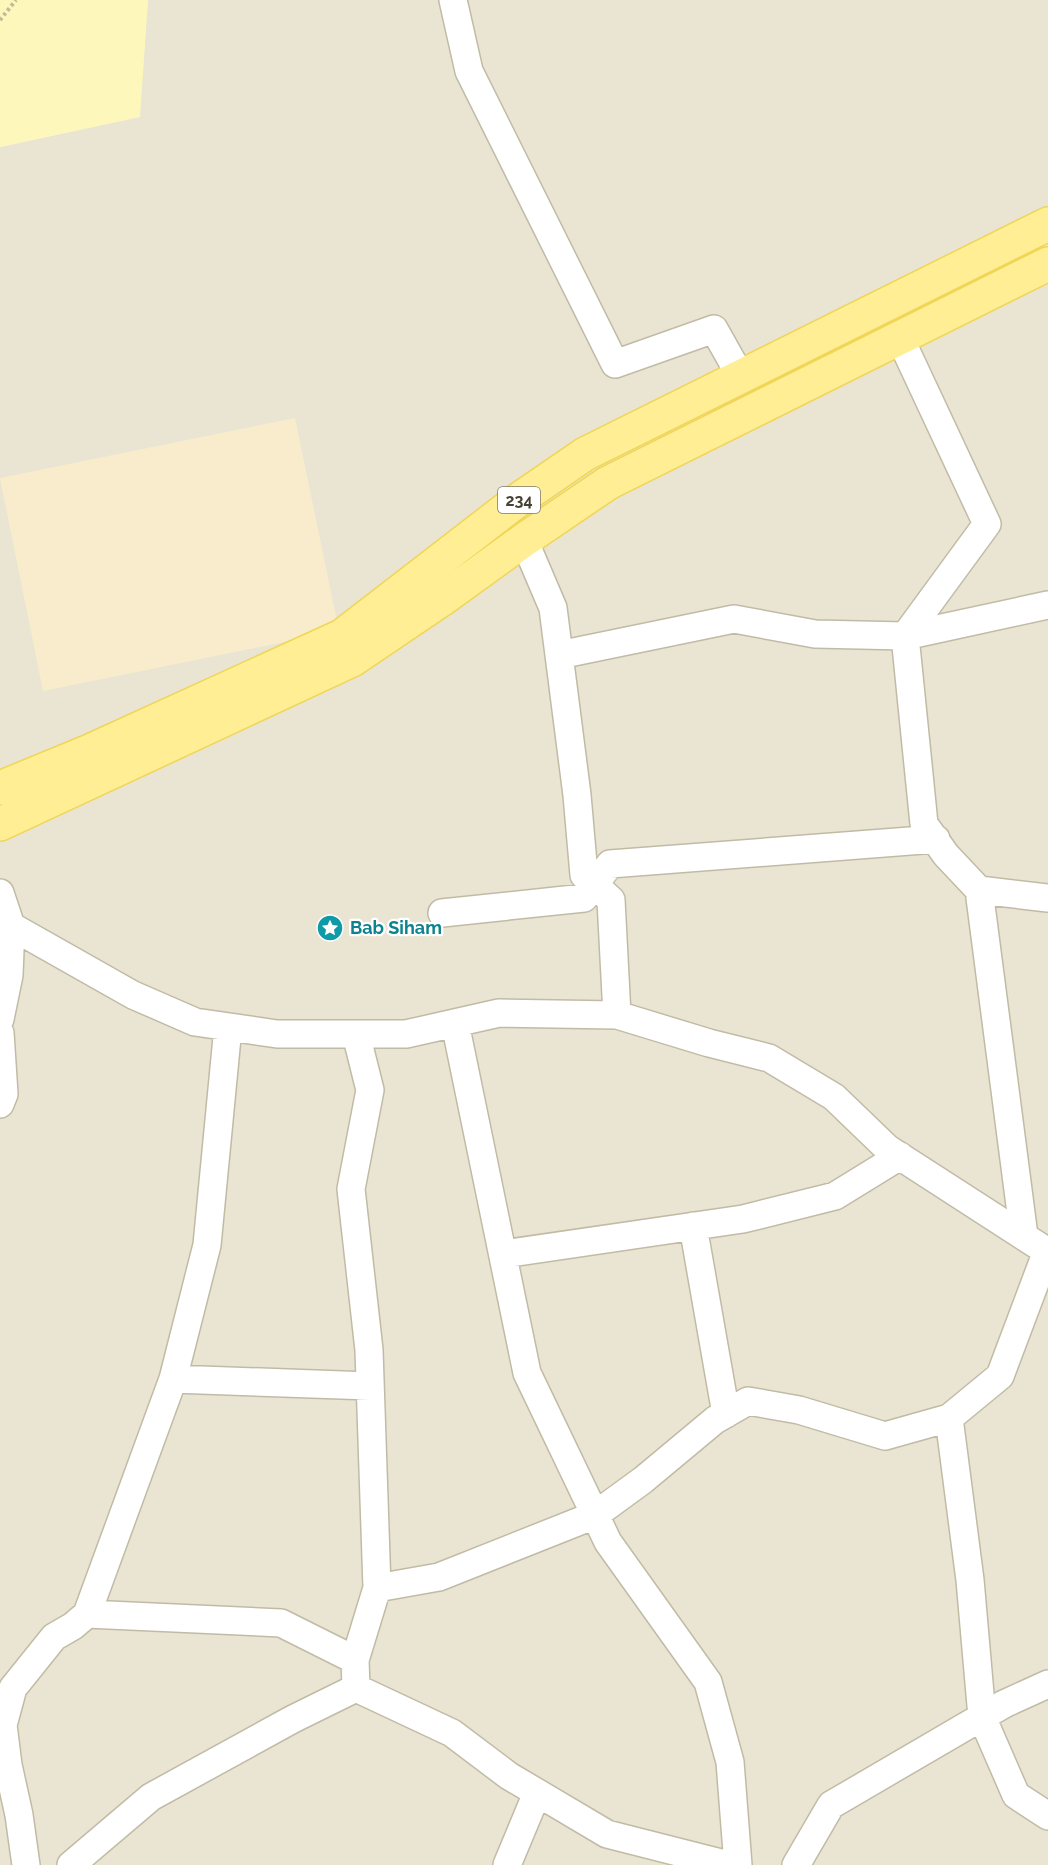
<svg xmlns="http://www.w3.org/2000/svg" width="1048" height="1865" font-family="Raleway,sans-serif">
  <rect width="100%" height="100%" fill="#f4f2e5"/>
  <!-- residential -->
  <path fill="#e9e5d2" d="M148,0H1048V1865H0V147L139,117Z"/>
  <!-- commercial -->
  <path fill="#f9eccd" d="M295,418L339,631L43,691L0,478Z"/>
  <!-- sand -->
  <path fill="#fdf7bc" d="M0,0H148L140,117L0,147Z"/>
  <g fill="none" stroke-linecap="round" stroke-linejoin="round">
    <defs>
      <path id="minor" d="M453,0L469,71L615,364L714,329L741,377
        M900,338L987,524L905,636L924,824L946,855L979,890L1048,898
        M524,540L553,608L577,795L584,875L611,900L617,1015
        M559,655L734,619L815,634L905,636L1048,605
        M979,890L1024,1236
        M0,893L11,926L9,975L0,1019
        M442,913L584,898L610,864L936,839
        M11,926L133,995L195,1022L277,1034H406L499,1013L617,1015L709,1043L769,1058L834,1097L887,1148L1048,1252
        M455,1023L527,1373L608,1542L708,1682L730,1762L738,1865
        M0,1033L4,1094L0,1104
        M356,1034L370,1090L351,1189L369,1350L377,1588L355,1660L356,1688L452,1733L509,1776L607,1834L729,1865
        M693,1226L726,1414
        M503,1254L743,1219L835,1196L900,1156
        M173,1379L370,1386
        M949,1418L970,1580L982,1717L1016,1795L1048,1816
        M377,1588L439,1577L595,1515L643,1480L715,1420L748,1401L799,1410L885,1436L949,1418L1000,1376L1047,1251
        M87,1614L281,1623L355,1660
        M26,1865L19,1815L8,1765L3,1725L13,1688L54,1637L73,1626L87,1614L173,1379L207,1245L228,1027
        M71,1865L151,1797L293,1719L356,1688
        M507,1865L537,1793
        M796,1865L831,1805L1004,1704L1048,1684"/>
      <path id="primary" d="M0,788L90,751L342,636L518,500L585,454L1048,224
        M0,824L352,660L448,595L524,540L608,483L1048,264"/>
    </defs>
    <!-- minor casing -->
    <use href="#minor" stroke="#c1bba6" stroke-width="30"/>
    <!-- primary casing -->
    <use href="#primary" stroke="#f0d557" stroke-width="36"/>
    <!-- path -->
    <path stroke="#c4ba96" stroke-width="4" stroke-dasharray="3 3" stroke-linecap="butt" d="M0,20L16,0"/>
    <!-- minor -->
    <use href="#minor" stroke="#fff" stroke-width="27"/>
    <!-- primary -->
    <use href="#primary" stroke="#ffee93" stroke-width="33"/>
  </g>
  <!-- icons -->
  <defs>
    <symbol id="sight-disc" viewBox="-11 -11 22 22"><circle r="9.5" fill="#0f9aa8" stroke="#fff"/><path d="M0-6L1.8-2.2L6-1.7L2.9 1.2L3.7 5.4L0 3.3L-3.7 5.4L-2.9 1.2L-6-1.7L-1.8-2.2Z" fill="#fff"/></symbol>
  </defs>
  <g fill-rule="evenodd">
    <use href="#sight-disc" x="315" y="913" width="30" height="30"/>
  </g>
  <g text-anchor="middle" stroke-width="4.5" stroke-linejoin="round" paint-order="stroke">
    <!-- shield labels -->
    <rect fill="#fff" stroke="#7e7b71" stroke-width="1.5" x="498" y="487" width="42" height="26" rx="4.5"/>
    <g font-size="16" font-weight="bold" fill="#474234">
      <text x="519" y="506">234</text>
    </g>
    <!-- culture labels -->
    <g font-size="18" font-weight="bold" fill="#0d838f" stroke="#fff" text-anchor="start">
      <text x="350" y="934">Bab Siham</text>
    </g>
  </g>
</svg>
